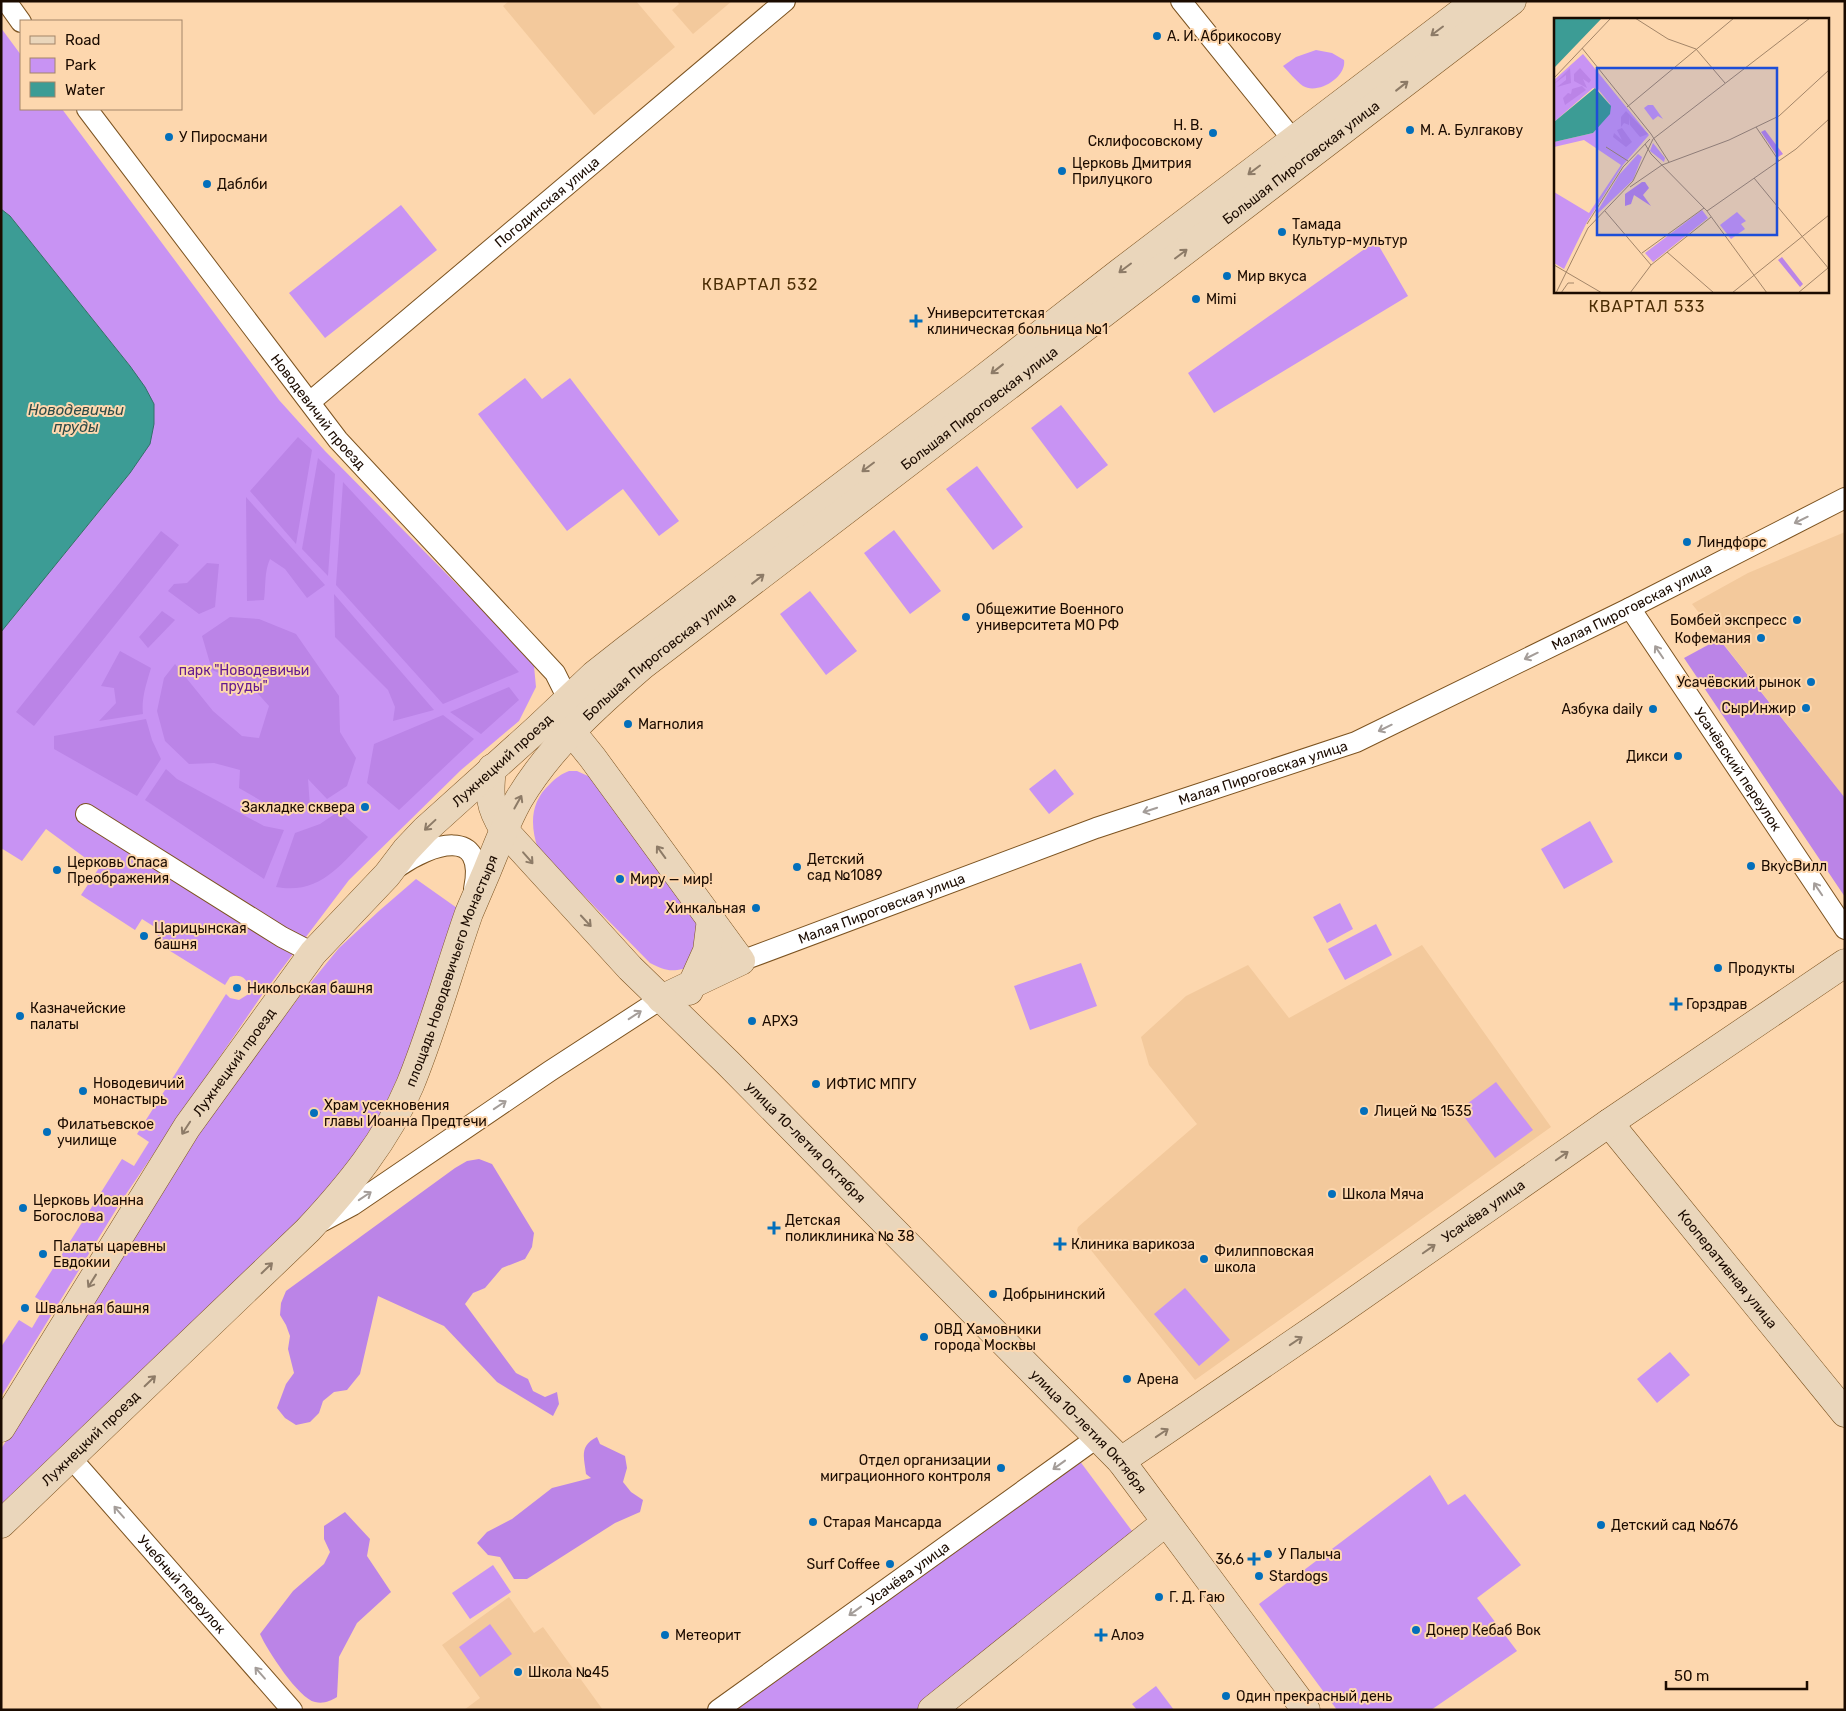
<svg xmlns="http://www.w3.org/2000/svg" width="1846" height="1711" font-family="Rubik,sans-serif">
  <rect width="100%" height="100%" fill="#fdd7ae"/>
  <!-- built -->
  <path fill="#f3c99c" d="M509,1H636L675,47L594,115L503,6Z
    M677,1H732L693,34L672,10L679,4Z
    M1845,532V798L1692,604L1748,573Z
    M1422,945L1551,1127L1195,1380L1078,1234L1077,1230L1078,1227L1197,1124L1149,1065L1141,1037L1186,996L1248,965L1289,1018Z
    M509,1597L534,1633L543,1627L603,1710H464L480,1698L442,1645Z"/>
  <!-- green -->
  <path fill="#c893f3" d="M1,28L21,55V109H62L279,400L325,451L520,648L534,666L536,687L519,721L461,770L349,880L262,995L122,1200L1,1397V1347L19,1320L32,1328L46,1304L35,1297L122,1159L134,1166L149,1142L137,1134L226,994L230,998L239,1000L247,995L249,985C245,977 239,974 230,977L225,985L154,941L161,931L142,919L135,930L81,895L99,868L46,829L22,861L1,848V632L130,473L154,404L130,366L10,216L1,209Z
    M1316,50L1332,53L1344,60C1347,77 1318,95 1303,86C1296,81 1289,72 1283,66L1296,57Z
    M401,205L437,250L325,338L289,293Z
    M1376,241L1408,296L1214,413L1188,373Z
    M525,378L542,399L570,378L679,521L659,536L623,489L567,531L478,414Z
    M1061,405L1108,465L1077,489L1031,428Z
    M977,466L1023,527L993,550L946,489Z
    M894,530L941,591L910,614L864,553Z
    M810,591L857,651L826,675L780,614Z
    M1055,769L1074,794L1049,814L1029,789Z
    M569,771H577L590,777L699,920L703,934L687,968C670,972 666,971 650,963L538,849C530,825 530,802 550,784C556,778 561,774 569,771Z
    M1590,821L1613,862L1564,889L1541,849Z
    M416,879L457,908C431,989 408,1071 363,1145C343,1178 313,1206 287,1235L1,1509V1449L220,1101L303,992L339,948L379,911Z
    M1340,903L1353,929L1327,943L1313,917Z
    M1376,924L1392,955L1345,980L1328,949Z
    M1081,963L1097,1006L1030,1030L1014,986Z
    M1496,1082L1533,1130L1495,1158L1459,1110Z
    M1185,1288L1230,1340L1199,1366L1154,1314Z
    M1670,1352L1690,1375L1657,1403L1637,1379Z
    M1079,1460L1135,1535L919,1710H733Z
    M1430,1475L1448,1505L1465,1494L1521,1565L1477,1598L1517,1651L1431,1710H1337L1259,1604Z
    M493,1565L511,1592L470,1619L452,1593Z
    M490,1624L512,1654L480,1677L459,1647Z
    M1156,1686L1174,1710H1137L1132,1704Z"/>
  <!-- forest -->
  <path fill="#bb84e7" d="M298,437L312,450L296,544L250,491Z
    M318,458L335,474L328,576L302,549Z
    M343,482L519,672L443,704L336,585Z
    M246,497L325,585L307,598L285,569L270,559C264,572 266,586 264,600L247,601Z
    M161,531L179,545L34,726L16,712Z
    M207,563L219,564L215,607L199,614L168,591L174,584L187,583Z
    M334,594L434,710L393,721L395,707L388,690L335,637Z
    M162,611L175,620L148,648L139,637Z
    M230,617L259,619L296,634L339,696L340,732L356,758L347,786L327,799L308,779L310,807L298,813L270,806L239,788L240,770L214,763L189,764L165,741L157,711L164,678L175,664L213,711L242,736L259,738L269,706L252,687L212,670L202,636Z
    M1719,639L1845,798V897L1684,658Z
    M120,651L151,668C147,682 141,698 143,714L99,721L116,703L114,688L101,686Z
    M509,687L519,700L481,734L450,712Z
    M443,715L474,739L399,810L367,783L374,744Z
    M146,719L152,740L161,759L137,796L54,749V736Z
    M166,769L177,779L264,826L284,830L264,879L145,800Z
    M339,811L368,837C340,865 320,895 276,887L295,833L320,824Z
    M479,1159L492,1164L534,1233L532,1247L525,1259L502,1268L485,1288L473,1293L465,1304L516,1373L528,1379L533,1391L545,1397L557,1392L559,1404L553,1416L497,1382L444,1326L378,1296L360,1374L347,1390L334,1392L323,1401L319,1413L310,1422L296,1425L285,1418L277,1408L286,1384L294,1373L288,1349L290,1336L286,1325L280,1315L281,1303L286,1291L455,1168L467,1161Z
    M597,1437L600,1444L625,1456L627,1468L623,1482L631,1492L643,1500L640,1512L615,1523L527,1579H514L500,1557L488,1555L477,1543L487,1532L512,1519L552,1488L591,1478L586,1474C584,1457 579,1446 597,1437Z
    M345,1512L370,1539L367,1556L391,1592L357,1623L339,1657L337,1697C330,1701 324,1704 315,1702C299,1699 267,1650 260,1634L293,1591L324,1564L330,1552L324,1539V1526Z"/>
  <!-- water -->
  <path fill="#3c9c95" stroke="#327068" d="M1,209L10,216L130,366L145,387L154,404V424L150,444L130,473L1,632Z"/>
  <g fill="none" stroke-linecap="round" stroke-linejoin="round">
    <defs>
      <g id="street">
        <path d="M6,1L21,22"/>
        <path d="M1181,1L1302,151"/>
        <path id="s1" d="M87,109L338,440L555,673L568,699"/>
        <path id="s2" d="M310,402L785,1"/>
        <path id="s3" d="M1630,608L1845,929"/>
        <path d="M86,814L282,937L313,953"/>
        <path d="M398,867C430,844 487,825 474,889"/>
        <path id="s4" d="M741,961L1096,828L1356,742L1628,609L1845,498"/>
        <path d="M323,1221L353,1205L550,1071L661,999"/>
        <path id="s5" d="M71,1458L292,1710"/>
        <path id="s6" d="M718,1710L1098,1437"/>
      </g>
      <g id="secondary">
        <path d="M556,724L571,731L592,757L741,961L661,999"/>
        <path id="s7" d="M492,768C489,795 489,806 504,830L630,968L728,1063L1121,1461L1306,1710"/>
        <path d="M689,991L707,951L711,919"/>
        <path id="s8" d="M1609,1123L1845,1413"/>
        <path id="s9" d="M1,1428L187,1127L313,953L387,875L406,850L425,830L537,729L594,675L627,649L974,386L1119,273L1476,1"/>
        <path id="s10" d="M1121,1461L1323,1323L1609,1123L1845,963"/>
        <path id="s11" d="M1,1524L308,1230C348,1187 387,1140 410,1085C433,1029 449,970 469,913C475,899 481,885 487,871C497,847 506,822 519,799C550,747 597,705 642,666L1512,1"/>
        <path d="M932,1710L1166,1522"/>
      </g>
    </defs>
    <!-- street casing -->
    <use href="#street" stroke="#7c5320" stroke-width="22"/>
    <!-- secondary casing -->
    <use href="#secondary" stroke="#7c5320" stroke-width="29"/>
    <!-- street -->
    <use href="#street" stroke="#fff" stroke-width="20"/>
    <!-- secondary -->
    <use href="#secondary" stroke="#ead6bb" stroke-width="28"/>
  </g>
  <!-- one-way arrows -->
  <defs><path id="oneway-shaft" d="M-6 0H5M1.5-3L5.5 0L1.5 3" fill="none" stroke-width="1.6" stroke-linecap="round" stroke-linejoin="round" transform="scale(1.25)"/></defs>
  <g stroke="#8d7b67">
    <use href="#oneway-shaft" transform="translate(1437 31) rotate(143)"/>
    <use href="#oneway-shaft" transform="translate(1402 86) rotate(-38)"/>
    <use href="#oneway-shaft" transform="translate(1254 170) rotate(143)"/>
    <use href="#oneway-shaft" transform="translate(1181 254) rotate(-37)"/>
    <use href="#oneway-shaft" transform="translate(1125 268) rotate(143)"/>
    <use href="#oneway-shaft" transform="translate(997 369) rotate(142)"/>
    <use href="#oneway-shaft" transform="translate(868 467) rotate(143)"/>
    <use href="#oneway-shaft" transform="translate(758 579) rotate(-38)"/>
    <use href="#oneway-shaft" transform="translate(518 802) rotate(-61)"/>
    <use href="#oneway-shaft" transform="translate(430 825) rotate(137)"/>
    <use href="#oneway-shaft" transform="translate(661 852) rotate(-126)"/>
    <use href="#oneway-shaft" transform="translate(528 858) rotate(49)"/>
    <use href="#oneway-shaft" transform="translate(586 921) rotate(47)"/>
    <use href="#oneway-shaft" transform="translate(186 1128) rotate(123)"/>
    <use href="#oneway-shaft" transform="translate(1562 1156) rotate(-35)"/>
    <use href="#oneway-shaft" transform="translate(1429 1249) rotate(-35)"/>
    <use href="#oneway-shaft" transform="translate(267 1268) rotate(-44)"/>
    <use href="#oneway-shaft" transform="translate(92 1281) rotate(122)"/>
    <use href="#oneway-shaft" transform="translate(1296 1341) rotate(-34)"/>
    <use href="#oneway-shaft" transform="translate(150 1381) rotate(-44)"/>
    <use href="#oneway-shaft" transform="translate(1162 1433) rotate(-34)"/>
  </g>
  <g stroke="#a49d99">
    <use href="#oneway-shaft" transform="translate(1801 520) rotate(154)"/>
    <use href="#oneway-shaft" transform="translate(1659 652) rotate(-124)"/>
    <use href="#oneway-shaft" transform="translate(1531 656) rotate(154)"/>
    <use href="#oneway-shaft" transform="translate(1385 728) rotate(154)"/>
    <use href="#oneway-shaft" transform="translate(1150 810) rotate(162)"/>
    <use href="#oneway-shaft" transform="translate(1818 889) rotate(-124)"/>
    <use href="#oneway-shaft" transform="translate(635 1015) rotate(-33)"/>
    <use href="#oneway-shaft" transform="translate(500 1105) rotate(-34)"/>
    <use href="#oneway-shaft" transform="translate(365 1196) rotate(-34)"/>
    <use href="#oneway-shaft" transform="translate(1059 1465) rotate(144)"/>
    <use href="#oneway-shaft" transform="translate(119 1512) rotate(-131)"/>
    <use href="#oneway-shaft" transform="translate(855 1611) rotate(144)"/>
    <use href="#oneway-shaft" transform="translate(260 1673) rotate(-131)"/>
  </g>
  <!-- markers -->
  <g fill="#036fbb" stroke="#fdd7ae" stroke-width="2">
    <circle cx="1157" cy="36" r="5"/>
    <circle cx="1410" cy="130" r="5"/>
    <circle cx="1213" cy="133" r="5"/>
    <circle cx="169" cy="137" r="5"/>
    <circle cx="1062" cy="171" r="5"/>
    <circle cx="207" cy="184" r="5"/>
    <circle cx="1282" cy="232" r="5"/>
    <circle cx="1227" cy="276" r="5"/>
    <circle cx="1196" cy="299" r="5"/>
    <path d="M913.5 313.5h5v5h5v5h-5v5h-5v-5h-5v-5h5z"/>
    <circle cx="1687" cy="542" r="5"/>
    <circle cx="966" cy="617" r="5"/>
    <circle cx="1797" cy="620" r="5"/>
    <circle cx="1761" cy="638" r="5"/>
    <circle cx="1811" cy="682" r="5"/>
    <circle cx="1806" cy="708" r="5"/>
    <circle cx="1653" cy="709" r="5"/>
    <circle cx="628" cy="724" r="5"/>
    <circle cx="1678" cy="756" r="5"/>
    <circle cx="365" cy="807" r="5"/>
    <circle cx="1751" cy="866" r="5"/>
    <circle cx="797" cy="867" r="5"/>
    <circle cx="57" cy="870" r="5"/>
    <circle cx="620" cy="879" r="5"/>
    <circle cx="756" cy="908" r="5"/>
    <circle cx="144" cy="936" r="5"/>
    <circle cx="1718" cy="968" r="5"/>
    <circle cx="237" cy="988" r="5"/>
    <path d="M1673.5 996.5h5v5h5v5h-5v5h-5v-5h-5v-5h5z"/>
    <circle cx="20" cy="1016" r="5"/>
    <circle cx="752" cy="1021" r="5"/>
    <circle cx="816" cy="1084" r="5"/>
    <circle cx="83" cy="1091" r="5"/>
    <circle cx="1364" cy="1111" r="5"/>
    <circle cx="314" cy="1113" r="5"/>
    <circle cx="47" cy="1132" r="5"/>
    <circle cx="1332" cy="1194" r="5"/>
    <circle cx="23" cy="1208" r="5"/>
    <path d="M771.5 1220.5h5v5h5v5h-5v5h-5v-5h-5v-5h5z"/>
    <path d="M1057.5 1236.5h5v5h5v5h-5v5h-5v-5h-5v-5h5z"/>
    <circle cx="43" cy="1254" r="5"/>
    <circle cx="1204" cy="1259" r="5"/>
    <circle cx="993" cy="1294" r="5"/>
    <circle cx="25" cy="1308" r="5"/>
    <circle cx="924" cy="1337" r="5"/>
    <circle cx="1127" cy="1379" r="5"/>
    <circle cx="1001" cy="1468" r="5"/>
    <circle cx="813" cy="1522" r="5"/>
    <circle cx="1601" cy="1525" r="5"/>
    <circle cx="1268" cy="1554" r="5"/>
    <path d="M1251.5 1551.5h5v5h5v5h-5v5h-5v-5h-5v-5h5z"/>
    <circle cx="890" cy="1564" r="5"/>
    <circle cx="1259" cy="1576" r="5"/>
    <circle cx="1159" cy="1597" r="5"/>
    <circle cx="1416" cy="1630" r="5"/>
    <circle cx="665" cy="1635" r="5"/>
    <path d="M1098.5 1627.5h5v5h5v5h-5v5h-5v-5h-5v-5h5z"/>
    <circle cx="518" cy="1672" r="5"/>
    <circle cx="1226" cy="1696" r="5"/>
  </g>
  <g text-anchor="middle" stroke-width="4" stroke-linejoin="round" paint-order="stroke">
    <!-- poi labels -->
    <g font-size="14" fill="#1b0b00" stroke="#fdd7ae" text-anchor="start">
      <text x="1167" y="41">А. И. Абрикосову</text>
      <text x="1203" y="130" text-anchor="end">Н. В.<tspan x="1203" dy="16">Склифосовскому</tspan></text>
      <text x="1420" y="135">М. А. Булгакову</text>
      <text x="179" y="142">У Пиросмани</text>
      <text x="1072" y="168">Церковь Дмитрия<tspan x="1072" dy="16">Прилуцкого</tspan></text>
      <text x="217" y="189">Даблби</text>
      <text x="1292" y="229">Тамада<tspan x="1292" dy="16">Культур-мультур</tspan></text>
      <text x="1237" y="281">Мир вкуса</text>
      <text x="1206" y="304">Mimi</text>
      <text x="927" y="318">Университетская<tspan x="927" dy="16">клиническая больница №1</tspan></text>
      <text x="1697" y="547">Линдфорс</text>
      <text x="976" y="614">Общежитие Военного<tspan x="976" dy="16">университета МО РФ</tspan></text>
      <text x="1787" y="625" text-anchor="end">Бомбей экспресс</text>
      <text x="1751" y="643" text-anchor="end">Кофемания</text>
      <text x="1801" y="687" text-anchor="end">Усачёвский рынок</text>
      <text x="1796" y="713" text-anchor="end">СырИнжир</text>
      <text x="1643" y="714" text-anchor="end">Азбука daily</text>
      <text x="638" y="729">Магнолия</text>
      <text x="1668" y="761" text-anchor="end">Дикси</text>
      <text x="355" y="812" text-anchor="end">Закладке сквера</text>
      <text x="807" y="864">Детский<tspan x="807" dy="16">сад №1089</tspan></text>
      <text x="67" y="867">Церковь Спаса<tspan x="67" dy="16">Преображения</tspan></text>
      <text x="1761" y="871">ВкусВилл</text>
      <text x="630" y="884">Миру — мир!</text>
      <text x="746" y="913" text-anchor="end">Хинкальная</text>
      <text x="154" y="933">Царицынская<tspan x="154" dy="16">башня</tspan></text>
      <text x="1728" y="973">Продукты</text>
      <text x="247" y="993">Никольская башня</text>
      <text x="1686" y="1009">Горздрав</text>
      <text x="30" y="1013">Казначейские<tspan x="30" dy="16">палаты</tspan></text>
      <text x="762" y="1026">АРХЭ</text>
      <text x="93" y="1088">Новодевичий<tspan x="93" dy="16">монастырь</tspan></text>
      <text x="826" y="1089">ИФТИС МПГУ</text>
      <text x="324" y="1110">Храм усекновения<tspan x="324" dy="16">главы Иоанна Предтечи</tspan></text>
      <text x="1374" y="1116">Лицей № 1535</text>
      <text x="57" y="1129">Филатьевское<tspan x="57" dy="16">училище</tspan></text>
      <text x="1342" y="1199">Школа Мяча</text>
      <text x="33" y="1205">Церковь Иоанна<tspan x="33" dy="16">Богослова</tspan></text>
      <text x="785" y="1225">Детская<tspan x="785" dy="16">поликлиника № 38</tspan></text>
      <text x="1071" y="1249">Клиника варикоза</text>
      <text x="53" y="1251">Палаты царевны<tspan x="53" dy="16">Евдокии</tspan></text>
      <text x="1214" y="1256">Филипповская<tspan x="1214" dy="16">школа</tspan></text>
      <text x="1003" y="1299">Добрынинский</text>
      <text x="35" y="1313">Швальная башня</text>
      <text x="934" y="1334">ОВД Хамовники<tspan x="934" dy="16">города Москвы</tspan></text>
      <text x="1137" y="1384">Арена</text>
      <text x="991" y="1465" text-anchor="end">Отдел организации<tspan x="991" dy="16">миграционного контроля</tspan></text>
      <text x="823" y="1527">Старая Мансарда</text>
      <text x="1611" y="1530">Детский сад №676</text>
      <text x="1278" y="1559">У Палыча</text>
      <text x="1244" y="1564" text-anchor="end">36,6</text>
      <text x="880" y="1569" text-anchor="end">Surf Coffee</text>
      <text x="1269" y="1581">Stardogs</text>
      <text x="1169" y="1602">Г. Д. Гаю</text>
      <text x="1426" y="1635">Донер Кебаб Вок</text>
      <text x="675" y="1640">Метеорит</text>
      <text x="1111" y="1640">Алоэ</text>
      <text x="528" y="1677">Школа №45</text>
      <text x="1236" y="1701">Один прекрасный день</text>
    </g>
    <!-- street labels -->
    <g font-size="14" fill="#1b0b00" stroke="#fdd7ae">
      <text dy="5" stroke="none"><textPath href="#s11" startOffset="1921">Большая Пироговская улица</textPath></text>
      <text dy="5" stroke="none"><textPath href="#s2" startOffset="310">Погодинская улица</textPath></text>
      <text dy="5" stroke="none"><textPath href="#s11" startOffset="1516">Большая Пироговская улица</textPath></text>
      <text dy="5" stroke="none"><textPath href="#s1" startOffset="381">Новодевичий проезд</textPath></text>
      <text dy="5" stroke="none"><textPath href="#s4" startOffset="960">Малая Пироговская улица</textPath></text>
      <text dy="5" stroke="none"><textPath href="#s11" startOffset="1111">Большая Пироговская улица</textPath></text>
      <text dy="5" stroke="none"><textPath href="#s9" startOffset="839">Лужнецкий проезд</textPath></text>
      <text dy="5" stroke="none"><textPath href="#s3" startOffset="194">Усачёвский переулок</textPath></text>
      <text dy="5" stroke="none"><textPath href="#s4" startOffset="555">Малая Пироговская улица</textPath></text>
      <text dy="5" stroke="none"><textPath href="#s4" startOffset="150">Малая Пироговская улица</textPath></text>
      <text dy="5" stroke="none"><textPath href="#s11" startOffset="725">площадь Новодевичьего Монастыря</textPath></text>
      <text dy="5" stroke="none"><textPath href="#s9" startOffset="434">Лужнецкий проезд</textPath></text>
      <text dy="5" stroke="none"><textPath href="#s7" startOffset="499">улица 10-летия Октября</textPath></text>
      <text dy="5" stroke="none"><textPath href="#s10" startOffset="440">Усачёва улица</textPath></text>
      <text dy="5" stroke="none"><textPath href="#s8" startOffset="188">Кооперативная улица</textPath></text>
      <text dy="5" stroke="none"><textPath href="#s7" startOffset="904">улица 10-летия Октября</textPath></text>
      <text dy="5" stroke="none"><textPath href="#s11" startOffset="124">Лужнецкий проезд</textPath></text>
      <text dy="5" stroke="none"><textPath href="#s6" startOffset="234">Усачёва улица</textPath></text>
      <text dy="5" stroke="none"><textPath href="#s5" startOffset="168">Учебный переулок</textPath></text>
    </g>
    <!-- park labels -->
    <g font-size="14" fill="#651b90" stroke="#fdd7ae">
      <text x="244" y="675">парк "Новодевичьи<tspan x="244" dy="16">пруды"</tspan></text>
    </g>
    <!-- water labels -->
    <g font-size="15" font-style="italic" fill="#2c4a47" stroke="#fdd7ae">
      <text x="76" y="415">Новодевичьи<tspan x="76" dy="17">пруды</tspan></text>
    </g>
    <!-- quarter labels -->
    <g font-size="16" letter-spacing="1" fill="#4c2e05" stroke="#fdd7ae">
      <text x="760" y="290">КВАРТАЛ 532</text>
      <text x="1647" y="312">КВАРТАЛ 533</text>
    </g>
  </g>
  <!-- overview -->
  <g transform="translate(1554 18)">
    <rect width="275" height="275" fill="#fdd7ae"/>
    <path d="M29,36L95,117L69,147L33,204L10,251L0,245V174L35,195L67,147L30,122L0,129V124L39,115L56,86L44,71L39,70L0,104V62ZM94,87H99L109,101L104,98L99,102L90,90ZM99,125L111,140L110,144L96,133ZM84,136L88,139L79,162L40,199L65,157ZM148,192L154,200L99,244L91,235ZM183,194L192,203L187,206L191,211L177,221L166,207Z" fill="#c893f3"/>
    <path d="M16,50L17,65L3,69L12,62V57L0,66ZM26,50L37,62L35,65L29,61L33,70L20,63V56ZM28,68L32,72L11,87L9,80L14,75L17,76L18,71ZM72,93L76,97L94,116L86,119L76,107V98L75,107L70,105L67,109V99ZM68,110L78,124L72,129L59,119L60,115L68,122L63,112ZM211,112L229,136L224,139L207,114ZM88,164H91L95,170L89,177L97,188L80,177L77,186L71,188V176ZM228,239L249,266L246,269L224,242Z" fill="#bb84e7"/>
    <path d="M0,0H48L0,50ZM41,70L57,88L56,96L39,115L0,124V104Z" fill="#3c9c95"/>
    <path fill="none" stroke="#a38568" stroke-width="1" d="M81,0L114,21L142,31L171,65M28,30L97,116L115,144M0,60L57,0M73,89L180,0M202,109L225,143M91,126L97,136L153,193L213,275M52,129L74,143M200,160L275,251M76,169L108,147L175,122L225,98L275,52M51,193L97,247M153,193L242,131L275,101M33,206L69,149L96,121M113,234L160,275M88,235L150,190M0,247L48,275M2,275L34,210L79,163L99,121L256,0M7,275L14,265H20M76,275L97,247L157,199M178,275L275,197M244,275L274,250"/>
    <path fill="#1d4ed8" fill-opacity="0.15" stroke="#1d4ed8" stroke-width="2.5" d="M43,50H223V217H43Z"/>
    <rect width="275" height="275" fill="none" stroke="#1b0b00" stroke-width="2.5"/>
  </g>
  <!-- border -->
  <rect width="1846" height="1711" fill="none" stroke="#1b0b00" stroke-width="5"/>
  <!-- legend -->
  <rect x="20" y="20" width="162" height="90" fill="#fdd7ae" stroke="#a38568"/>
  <rect x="30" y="36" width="25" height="8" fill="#ead6bb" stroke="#a38568"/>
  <text x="65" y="45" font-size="15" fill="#1b0b00">Road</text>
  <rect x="30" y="58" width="25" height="15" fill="#c893f3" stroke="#a38568"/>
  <text x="65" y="70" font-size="15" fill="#1b0b00">Park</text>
  <rect x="30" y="82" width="25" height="15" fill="#3c9c95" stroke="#a38568"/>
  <text x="65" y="95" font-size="15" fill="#1b0b00">Water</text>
  <!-- scale -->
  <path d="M1666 1681v8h141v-8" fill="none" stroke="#1b0b00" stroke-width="2.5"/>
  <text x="1674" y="1681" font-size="15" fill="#1b0b00" stroke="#fdd7ae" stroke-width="4" paint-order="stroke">50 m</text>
</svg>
